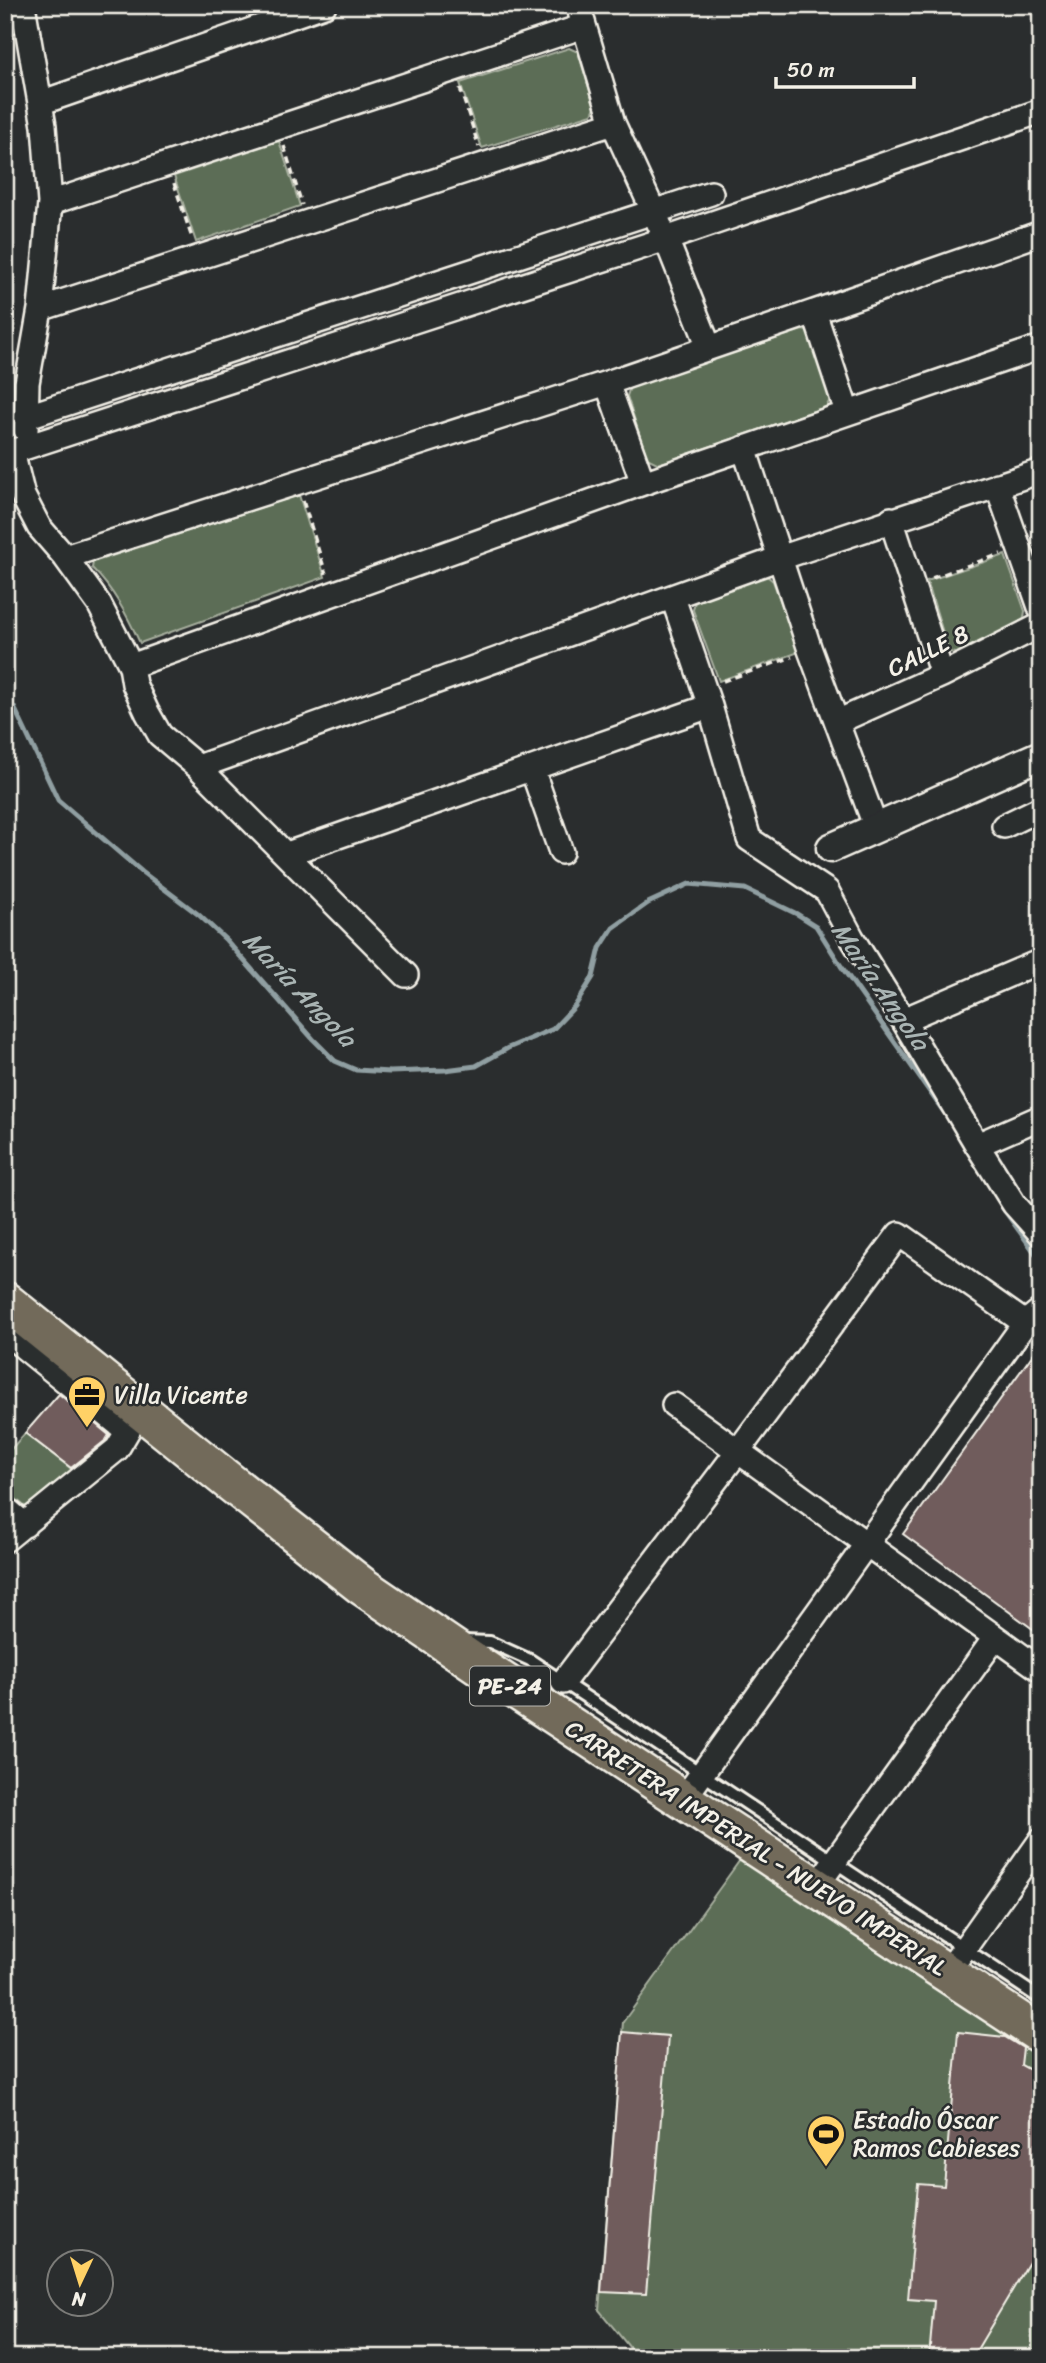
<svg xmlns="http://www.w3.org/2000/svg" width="1046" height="2363" font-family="Sriracha,sans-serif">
  <rect width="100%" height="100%" fill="#2a2d2e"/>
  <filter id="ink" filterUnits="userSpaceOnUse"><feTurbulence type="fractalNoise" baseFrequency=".0143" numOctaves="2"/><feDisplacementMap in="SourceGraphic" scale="14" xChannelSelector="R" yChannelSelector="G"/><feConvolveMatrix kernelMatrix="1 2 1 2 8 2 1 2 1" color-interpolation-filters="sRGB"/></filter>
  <g filter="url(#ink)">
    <!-- green -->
    <path fill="#5b6d56" stroke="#a8af9f" stroke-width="2" d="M569,48L578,52L595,107L592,114L482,148L460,83Z
      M279,141L300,206L196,242L174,176Z
      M802,330L807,331L831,398L826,407L659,464L647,458L627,396L630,387Z
      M299,495L325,577L140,643C127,615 114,590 92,568L93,562Z
      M1005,555L1025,611L1023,624L961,654L949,652L927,581Z
      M766,575L773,581L799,652L719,681L693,610L695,601Z
      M25,1433L74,1471L28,1509L5,1490V1456Z
      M745,1853L1041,2045V2341L1027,2358H638L599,2310L623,2022Z"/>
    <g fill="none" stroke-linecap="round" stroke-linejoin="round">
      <!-- stream -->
      <path stroke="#909fa2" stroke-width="5" d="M5,704L14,707L58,800L142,872L199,915L226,940L313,1039L335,1061L356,1070L390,1072L445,1070L476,1066L508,1048L553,1029L575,1006L593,977L600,948L613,928L648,903L689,884L745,889L797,914L816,926L841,966L944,1112
        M1002,1207L1036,1254L1041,1256"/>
    </g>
    <!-- building -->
    <path fill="#6f5c5c" stroke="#f4f1e8" stroke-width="2" d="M1041,1343V1635L903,1534Z
      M59,1394L109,1435L106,1440L71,1468L25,1433Z
      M622,2032L668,2036L646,2294L601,2292Z
      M958,2032L1005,2037L1023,2048L1021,2065L1041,2076V2242L972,2358H929L934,2301L908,2299L918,2184L944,2186Z"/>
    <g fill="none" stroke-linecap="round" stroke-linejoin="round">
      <defs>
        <path id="service" d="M464,1641L490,1642L530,1660L1041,1999"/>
        <path id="minor" d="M23,5L44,126L50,203L40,309L27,383L26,430
          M578,5L613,123L666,239L1041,111
          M40,103L324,5
          M50,203L584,26
          M40,309L613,123
          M814,312L1041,233
          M607,383L643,483
          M25,417L711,193
          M744,448L810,650L876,828
          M12,452L23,496L39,527L65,557L99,604L131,666L134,684L147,712L160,735L198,767L406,975
          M5,454L666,239L709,347
          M997,485L1041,610
          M891,519L942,675
          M65,557L607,383L814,312L847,412
          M673,598L710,706L749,839L827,891L852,938L903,1020L977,1145L1014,1204L1041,1234
          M131,666L643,483L1041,347
          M837,722L942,675L1041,625
          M198,767L780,558L1041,471
          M532,769L561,852
          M1004,826L1041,808
          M287,854L710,706
          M903,1020L1041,961
          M977,1145L1041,1117
          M5,1332L127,1431
          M674,1405L1041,1670
          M5,1508L25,1525
          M5,1540L117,1449L140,1410
          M563,1682L738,1451L899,1234L1025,1323
          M683,1800L1025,1323L1041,1310
          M816,1887L995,1638
          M947,1973L1041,1840"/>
        <path id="tertiary" d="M831,848L1041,755"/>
        <path id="trunk" d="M5,1301L231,1483L362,1586L478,1665L1041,2035"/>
      </defs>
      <!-- service casing -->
      <use href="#service" stroke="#f4f1e8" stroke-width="16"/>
      <!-- minor casing -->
      <use href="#minor" stroke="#f4f1e8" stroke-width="28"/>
      <!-- tertiary casing -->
      <use href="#tertiary" stroke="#f4f1e8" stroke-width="33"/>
      <!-- trunk casing -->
      <use href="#trunk" stroke="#f4f1e8" stroke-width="42"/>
      <!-- path -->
      <path stroke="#f4f1e8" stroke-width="3.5" stroke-dasharray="7 5" stroke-linecap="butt" d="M460,88L479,147
        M284,146L302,205
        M174,183L192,238
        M303,501L326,574
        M932,578L1001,554
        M723,681L792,657"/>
      <!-- service -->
      <use href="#service" stroke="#2a2d2e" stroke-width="10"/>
      <!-- minor -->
      <use href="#minor" stroke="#2a2d2e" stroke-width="23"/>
      <!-- tertiary -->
      <use href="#tertiary" stroke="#2a2d2e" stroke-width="28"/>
      <!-- trunk -->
      <use href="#trunk" stroke="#726b5a" stroke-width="37"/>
    </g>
  </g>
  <!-- icons -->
  <defs>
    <symbol id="office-pin" viewBox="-11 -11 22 30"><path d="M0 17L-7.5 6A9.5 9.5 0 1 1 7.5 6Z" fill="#ffd166" stroke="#2a2d2e"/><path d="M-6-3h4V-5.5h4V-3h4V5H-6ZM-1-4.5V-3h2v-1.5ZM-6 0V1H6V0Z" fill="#111"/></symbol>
    <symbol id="stadium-pin" viewBox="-11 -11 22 30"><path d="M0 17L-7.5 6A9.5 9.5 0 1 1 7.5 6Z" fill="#ffd166" stroke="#2a2d2e"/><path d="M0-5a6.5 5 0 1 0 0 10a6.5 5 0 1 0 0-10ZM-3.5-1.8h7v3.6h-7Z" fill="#111"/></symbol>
  </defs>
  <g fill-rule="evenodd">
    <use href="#office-pin" x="65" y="1373" width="44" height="60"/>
    <use href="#stadium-pin" x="804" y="2112" width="44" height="60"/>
  </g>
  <g text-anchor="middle" stroke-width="5" stroke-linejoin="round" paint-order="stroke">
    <!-- shield labels -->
    <rect fill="#2a2d2e" stroke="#b7b6b0" stroke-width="2" x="470" y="1666.5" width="80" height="39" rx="5"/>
    <g font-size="23" font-weight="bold" fill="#f4f1e8">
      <text x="510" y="1694">PE-24</text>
    </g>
    <!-- street labels -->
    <g font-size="24" fill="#f4f1e8" stroke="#2a2d2e">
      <text transform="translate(928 651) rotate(-26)" y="8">CALLE 8</text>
      <text transform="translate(756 1848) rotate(33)" y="8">CARRETERA IMPERIAL - NUEVO IMPERIAL</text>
    </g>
    <!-- poi labels -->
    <g font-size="24" fill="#f4f1e8" stroke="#2a2d2e" text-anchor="start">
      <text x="114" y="1403">Villa Vicente</text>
      <text x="853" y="2128">Estadio Óscar<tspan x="853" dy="28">Ramos Cabieses</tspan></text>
    </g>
    <!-- water labels -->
    <g font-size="26" font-style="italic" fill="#a9b4b3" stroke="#2a2d2e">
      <text transform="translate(881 986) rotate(55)" y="9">María Angola</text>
      <text transform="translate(300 989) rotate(46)" y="9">María Angola</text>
    </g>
  </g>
  <!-- margin -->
  <rect width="1046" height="2363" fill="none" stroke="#2a2d2e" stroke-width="28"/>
  <rect x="14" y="14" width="1018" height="2335" fill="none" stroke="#f4f1e8" stroke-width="2.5" filter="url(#ink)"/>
  <!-- north arrow -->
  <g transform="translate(80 2283) rotate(184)"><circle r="33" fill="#2a2d2e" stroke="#7b7b78" stroke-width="2"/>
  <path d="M0-5L12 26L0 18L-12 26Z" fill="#ffd166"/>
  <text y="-10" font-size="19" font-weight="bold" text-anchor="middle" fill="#f4f1e8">N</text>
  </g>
  <!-- scale -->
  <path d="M776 77v10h138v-10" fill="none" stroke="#f4f1e8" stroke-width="3.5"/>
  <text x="787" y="77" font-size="21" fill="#f4f1e8" stroke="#2a2d2e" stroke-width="5" paint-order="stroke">50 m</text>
</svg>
